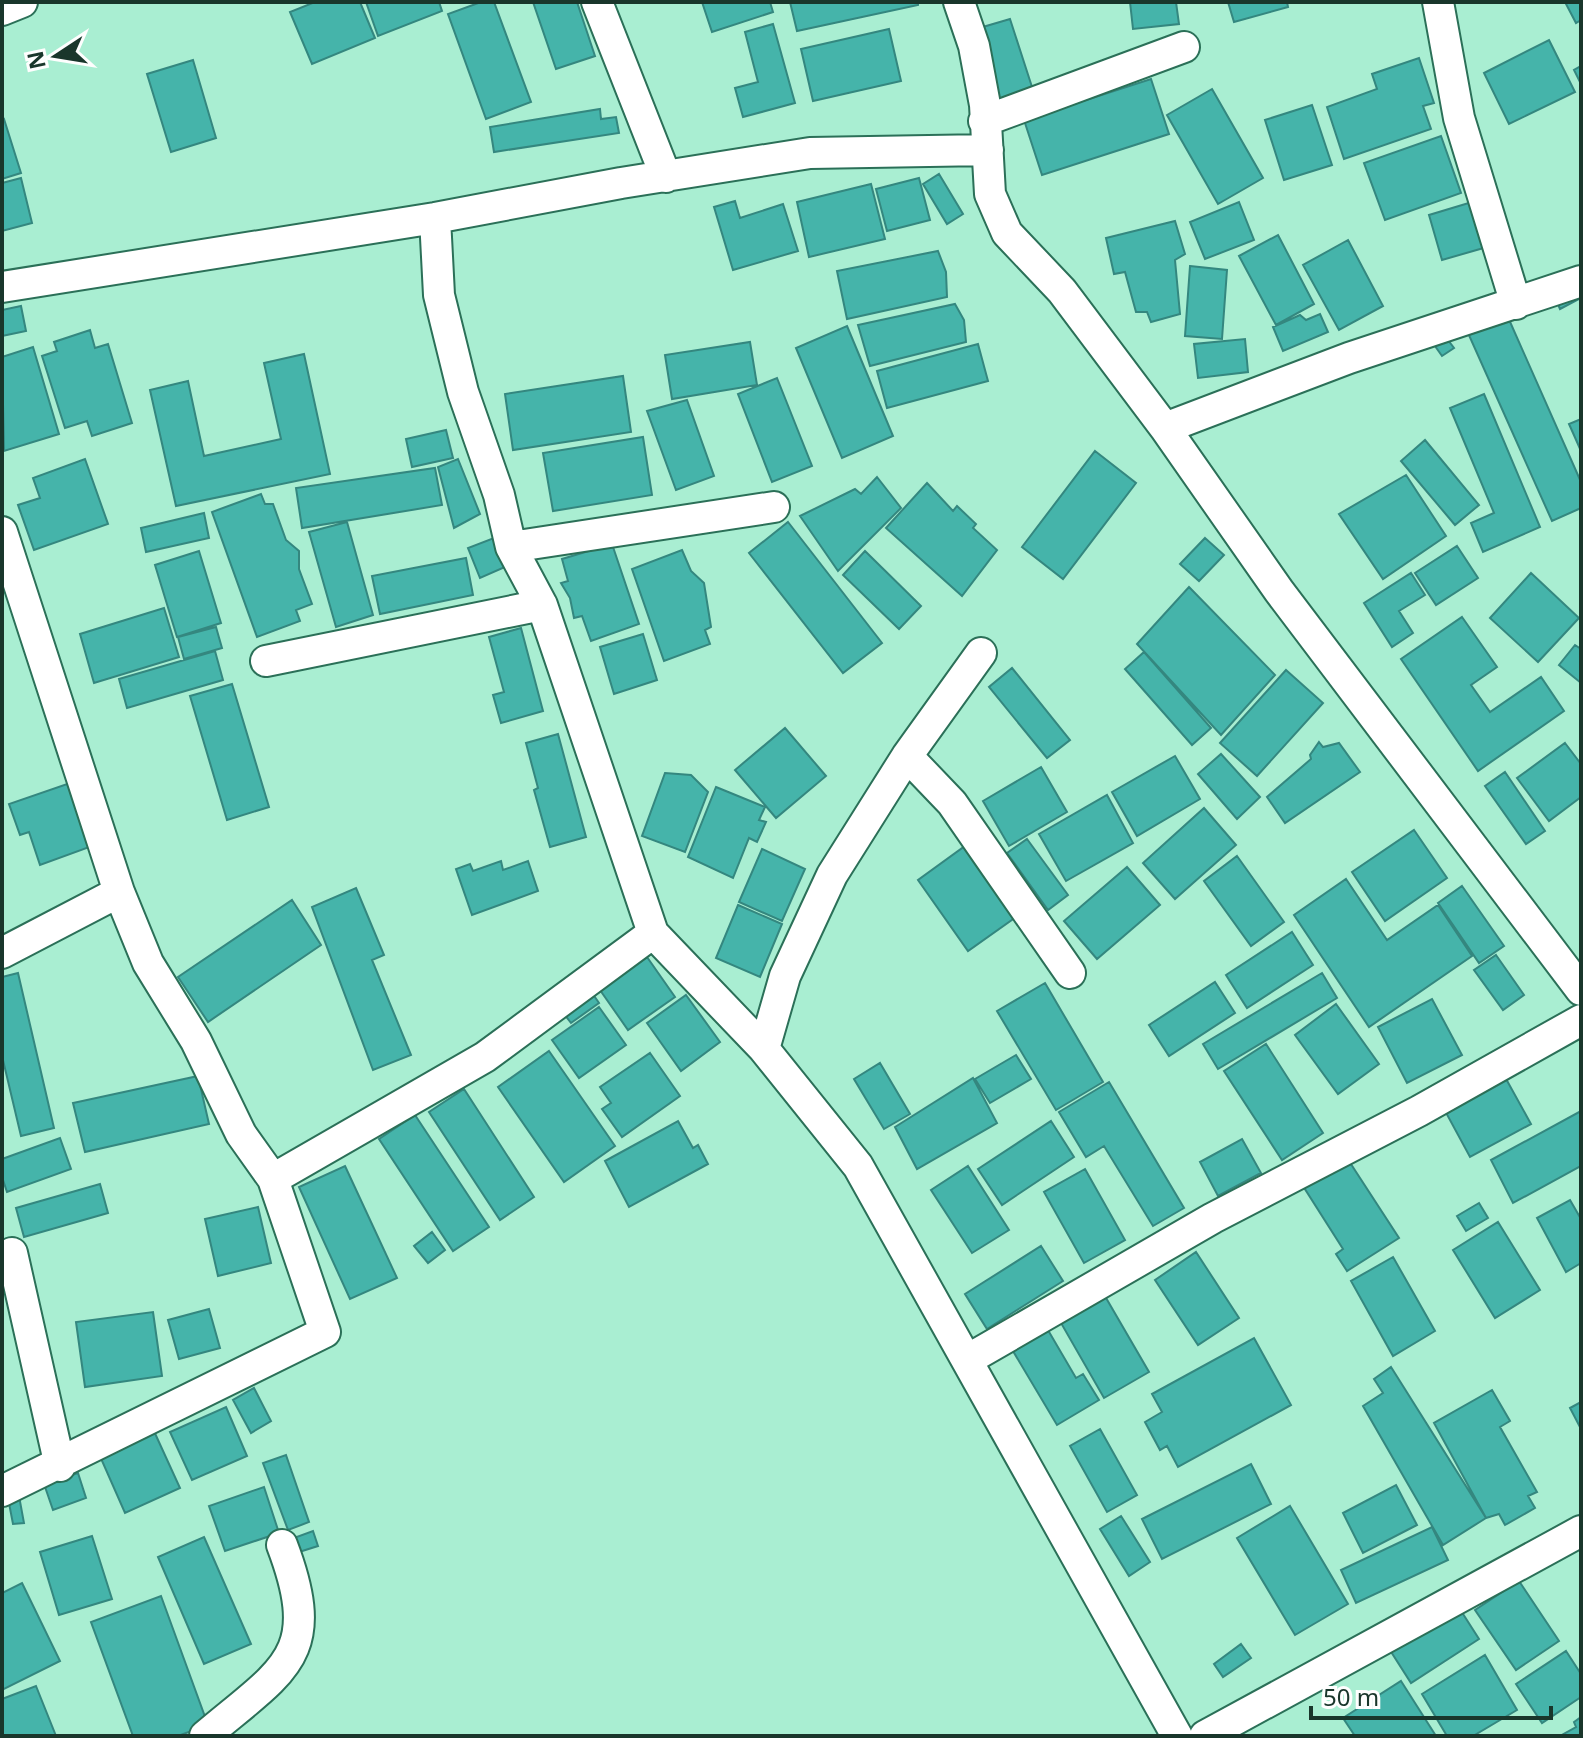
<svg xmlns="http://www.w3.org/2000/svg" width="1583" height="1738" font-family="'Noto Sans',sans-serif">
  <rect width="100%" height="100%" fill="#a9eed2"/>
  <!-- building -->
  <path fill="#45b4aa" stroke="#34877f" stroke-width="2" d="M315,2H360L375,38L312,64L290,12Z
    M366,2H439L442,11L378,36Z
    M481,2H494L531,102L486,119L448,14Z
    M533,2H577L595,56L556,69Z
    M702,2H770L773,12L712,32Z
    M790,2H918V5L797,31Z
    M1130,2H1176L1179,24L1133,29Z
    M1228,2H1287L1288,7L1234,22Z
    M1565,2H1581V20L1576,23Z
    M1010,19L1033,90L998,101L976,29Z
    M773,24L795,103L743,117L735,88L758,82L745,32Z
    M889,29L901,81L813,101L801,49Z
    M1549,40L1575,92L1509,124L1484,73Z
    M1419,58L1434,103L1423,106L1431,129L1344,159L1327,107L1377,89L1372,74Z
    M193,60L216,138L171,152L147,74Z
    M1581,66V84L1574,70Z
    M1151,79L1169,134L1042,175L1024,120Z
    M1212,89L1263,178L1218,204L1167,115Z
    M1312,105L1332,165L1284,180L1265,120Z
    M600,109L601,119L616,117L619,133L494,152L490,127Z
    M4,119L21,173L2,179V120Z
    M1441,136L1461,193L1385,220L1364,163Z
    M939,174L963,214L947,224L923,184Z
    M21,178L32,223L2,231V183Z
    M919,178L930,220L887,231L876,189Z
    M871,184L885,239L809,257L797,202Z
    M735,201L740,218L783,204L798,251L733,270L714,207Z
    M1239,202L1254,240L1205,259L1190,222Z
    M1472,202L1487,247L1442,260L1429,215Z
    M1175,221L1185,254L1175,260L1180,314L1151,322L1147,312H1136L1125,272L1114,274L1106,238Z
    M1278,235L1314,304L1276,325L1239,256Z
    M1348,240L1383,306L1339,330L1303,265Z
    M938,251L946,272L947,297L847,319L837,271Z
    M1190,266L1227,270L1222,339L1185,336Z
    M1581,290V298L1560,309L1557,302Z
    M955,304L964,320L966,342L870,366L858,325Z
    M21,306L26,331L2,336V310Z
    M1320,314L1328,332L1283,351L1273,327L1300,315L1306,320Z
    M1507,315L1581,482V508L1552,521L1468,333Z
    M847,326L893,436L842,458L796,348Z
    M90,330L95,348L108,344L132,423L92,436L87,421L65,428L42,356L57,351L54,342Z
    M1445,336L1454,348L1442,356L1430,339Z
    M1245,339L1248,372L1198,378L1194,344Z
    M750,342L757,385L672,399L665,355Z
    M978,344L988,381L887,408L877,371Z
    M33,347L59,434L4,451L2,357Z
    M304,354L330,474L176,506L150,390L188,381L204,456L281,439L264,363Z
    M623,376L631,432L513,450L505,394Z
    M777,378L812,466L772,482L738,394Z
    M1484,394L1540,527L1483,552L1471,523L1494,513L1450,408Z
    M687,400L714,476L676,490L647,411Z
    M1581,419V451L1569,424Z
    M446,430L453,458L412,467L406,439Z
    M643,437L652,495L553,511L543,453Z
    M1425,440L1479,505L1455,525L1401,461Z
    M1095,451L1136,483L1063,579L1022,547Z
    M85,459L108,524L34,550L18,505L40,498L33,478Z
    M458,459L480,514L454,528L438,467Z
    M435,468L442,505L302,528L296,488Z
    M1406,475L1446,536L1383,579L1339,514Z
    M877,477L901,508L838,571L800,516L855,489L861,494Z
    M927,483L953,511L957,506L976,524L973,528L997,550L962,596L886,528Z
    M261,494L265,504H273L286,540L299,551V569L312,604L296,610L300,621L257,637L212,512Z
    M204,513L209,538L146,552L141,528Z
    M347,522L373,615L336,627L309,532Z
    M788,522L882,643L843,673L749,553Z
    M494,538L505,567L480,578L468,548Z
    M1205,538L1224,555L1199,581L1180,564Z
    M612,544L639,624L591,641L582,616L574,618L570,598L561,583L568,581L562,559Z
    M1457,546L1478,578L1436,605L1415,573Z
    M682,550L691,571L704,583L711,627L705,630L710,644L664,661L632,569Z
    M199,551L221,623L177,637L155,565Z
    M865,551L921,606L899,629L843,575Z
    M466,558L473,595L380,614L372,576Z
    M1411,573L1425,595L1399,611L1413,633L1392,647L1364,603Z
    M1531,573L1579,618L1538,662L1490,618Z
    M1189,587L1275,675L1221,735L1137,644Z
    M164,608L179,657L94,683L80,634Z
    M1462,617L1497,667L1471,685L1490,712L1541,677L1564,711L1478,771L1401,659Z
    M216,627L222,648L184,659L178,637Z
    M521,628L543,711L501,723L493,695L504,692L489,637Z
    M643,634L657,680L614,694L600,647Z
    M1575,645L1581,649V683L1559,665Z
    M215,651L223,680L127,708L119,679Z
    M1144,652L1211,728L1192,745L1125,669Z
    M1012,668L1070,740L1047,758L989,687Z
    M1286,670L1323,703L1257,776L1220,743Z
    M232,684L269,807L227,820L190,696Z
    M785,728L826,776L776,818L735,770Z
    M558,734L586,837L550,847L534,790L538,788L526,743Z
    M1319,742L1323,747L1339,743L1360,772L1285,823L1267,797L1311,759L1310,755Z
    M1565,743L1581,764V797L1549,821L1517,778Z
    M1221,754L1260,797L1237,819L1198,774Z
    M1175,756L1200,799L1137,836L1112,792Z
    M1041,767L1067,812L1009,846L983,801Z
    M1505,772L1545,831L1526,844L1485,786Z
    M665,773L691,775L708,792L685,852L642,836Z
    M73,782L95,845L40,865L29,832L20,835L9,804Z
    M716,787L765,807L759,820L766,822L757,842L749,838L733,878L688,857Z
    M1107,795L1133,843L1066,881L1039,834Z
    M1204,808L1236,845L1175,899L1143,863Z
    M1414,830L1447,878L1385,921L1352,872Z
    M1027,839L1068,895L1048,910L1007,853Z
    M965,846L1016,917L968,951L918,880Z
    M762,849L805,869L782,921L739,902Z
    M1237,856L1284,922L1251,946L1204,881Z
    M501,861L503,870L528,861L538,891L472,915L456,869L470,864L473,871Z
    M1127,867L1160,905L1097,959L1064,921Z
    M1346,879L1387,940L1438,905L1472,956L1369,1027L1294,915Z
    M1462,886L1504,946L1479,963L1438,903Z
    M356,888L384,955L372,960L411,1055L373,1070L312,907Z
    M292,900L321,945L208,1022L178,977Z
    M738,905L782,924L760,977L716,958Z
    M1292,932L1313,965L1247,1008L1226,975Z
    M1496,955L1524,995L1503,1010L1474,970Z
    M647,957L675,997L628,1030L600,990Z
    M18,973L54,1128L21,1136L2,1056V977Z
    M1322,973L1337,998L1218,1069L1203,1044Z
    M1215,982L1235,1013L1169,1056L1149,1025Z
    M1045,983L1103,1082L1056,1110L997,1011Z
    M590,990L599,1003L571,1023L561,1010Z
    M686,995L720,1042L681,1071L647,1023Z
    M1432,999L1462,1055L1407,1083L1378,1027Z
    M1336,1004L1379,1064L1338,1094L1295,1035Z
    M599,1007L626,1045L579,1078L552,1040Z
    M1266,1044L1323,1133L1282,1160L1224,1071Z
    M549,1051L615,1146L564,1182L498,1087Z
    M650,1053L680,1096L622,1137L602,1109L611,1103L600,1087Z
    M1016,1055L1031,1079L990,1103L975,1079Z
    M880,1063L910,1114L884,1129L854,1079Z
    M198,1076L209,1124L85,1152L73,1103Z
    M1505,1077L1531,1124L1470,1157L1444,1109Z
    M973,1078L997,1123L917,1169L895,1127Z
    M1109,1082L1184,1208L1153,1226L1104,1146L1086,1157L1059,1112Z
    M464,1089L534,1197L500,1220L429,1112Z
    M1581,1111V1166L1513,1203L1491,1160Z
    M415,1115L489,1227L453,1251L379,1139Z
    M678,1121L693,1148L698,1145L708,1164L629,1207L605,1161Z
    M1051,1121L1074,1157L1002,1205L978,1169Z
    M60,1138L71,1169L7,1192L2,1177V1159Z
    M1242,1139L1261,1173L1218,1196L1200,1162Z
    M1347,1158L1399,1238L1347,1271L1336,1254L1343,1249L1303,1186Z
    M345,1166L397,1278L350,1299L299,1187Z
    M968,1166L1009,1230L972,1253L931,1190Z
    M1085,1169L1125,1240L1084,1263L1044,1192Z
    M100,1184L108,1213L24,1237L16,1208Z
    M1570,1200L1581,1219V1263L1566,1272L1537,1218Z
    M1479,1203L1488,1218L1466,1231L1457,1216Z
    M258,1207L271,1263L218,1276L205,1219Z
    M1498,1222L1540,1290L1495,1318L1453,1250Z
    M432,1232L445,1250L428,1263L414,1246Z
    M1041,1246L1063,1281L987,1329L965,1294Z
    M1196,1252L1239,1318L1198,1345L1155,1280Z
    M1393,1257L1435,1331L1393,1356L1351,1281Z
    M1102,1291L1149,1372L1104,1398L1057,1316Z
    M209,1309L220,1348L179,1359L168,1320Z
    M153,1312L162,1376L85,1387L76,1322Z
    M1045,1325L1076,1378L1083,1374L1099,1400L1057,1425L1010,1346Z
    M1254,1338L1291,1405L1178,1467L1167,1446L1160,1450L1145,1422L1162,1412L1152,1394Z
    M1391,1367L1486,1518L1443,1545L1363,1406L1383,1393L1374,1379Z
    M254,1388L271,1421L251,1433L233,1400Z
    M1492,1390L1510,1421L1500,1427L1537,1492L1528,1496L1535,1508L1505,1525L1499,1514L1486,1518L1434,1423Z
    M1581,1402V1429L1570,1408Z
    M226,1407L247,1456L192,1480L170,1432Z
    M153,1429L180,1488L125,1513L99,1454Z
    M1100,1429L1137,1495L1107,1512L1070,1446Z
    M286,1455L309,1522L288,1530L263,1463Z
    M1251,1464L1271,1504L1162,1559L1142,1519Z
    M78,1473L86,1498L53,1510L44,1484Z
    M1396,1485L1417,1525L1363,1553L1343,1513Z
    M264,1487L279,1533L225,1551L209,1506Z
    M19,1496L24,1523L13,1524L8,1498Z
    M1290,1506L1348,1604L1295,1635L1237,1538Z
    M1121,1516L1150,1562L1129,1576L1100,1529Z
    M1432,1527L1448,1560L1356,1603L1341,1570Z
    M313,1531L318,1546L296,1553L291,1539Z
    M92,1536L112,1599L59,1615L40,1552Z
    M204,1537L251,1644L204,1664L158,1557Z
    M1519,1581L1559,1641L1516,1670L1475,1610Z
    M22,1583L60,1661L2,1690V1593Z
    M161,1596L208,1725L178,1736H133L91,1622Z
    M1456,1603L1479,1639L1411,1683L1388,1647Z
    M1241,1644L1251,1658L1223,1677L1214,1664Z
    M1566,1651L1581,1674V1697L1542,1723L1516,1684Z
    M1485,1655L1517,1710L1473,1736H1447L1422,1694Z
    M1401,1681L1436,1736H1355L1343,1718Z
    M36,1686L56,1736H2V1699Z
    M1581,1717V1736H1560L1576,1727L1574,1722Z"/>
  <g fill="none" stroke-linecap="round" stroke-linejoin="round">
    <defs>
      <path id="minor" d="M597,2L666,177
        M959,2L974,46L985,105L990,194L1007,233L1062,291L1165,428L1279,591L1581,990
        M1438,2L1459,118L1516,304
        M2,10L22,2
        M984,121L1184,47
        M435,218L439,295L463,392L499,495L511,547L542,605L653,933L764,1049
        M2,287L435,218L621,183L810,153L988,150
        M1165,428L1349,358L1581,281
        M2,532L119,892L148,963L196,1041L241,1134L273,1179L325,1332L2,1491
        M511,547L774,507
        M981,653L907,756L832,875L785,976L764,1049L858,1166L1177,1736
        M266,661L542,605
        M907,756L952,803L1070,973
        M2,953L119,892
        M273,1179L485,1057L653,933
        M12,1253L60,1466
        M967,1360L1213,1218L1419,1111L1581,1020
        M205,1736C284,1669 324,1656 282,1545
        M1205,1736L1581,1531"/>
    </defs>
    <!-- minor casing -->
    <use href="#minor" stroke="#2b7058" stroke-width="34"/>
    <!-- minor -->
    <use href="#minor" stroke="#fff" stroke-width="30"/>
  </g>
  <!-- border -->
  <rect width="1583" height="1738" fill="none" stroke="#19362b" stroke-width="8"/>
  <!-- north arrow -->
  <g transform="translate(56 56) rotate(258)" stroke="#fefefe" stroke-width="6" paint-order="stroke">
  <path d="M0-6L14 30L0 20L-14 30Z" fill="#19362b"/>
  <text y="-12" font-size="22" font-weight="bold" text-anchor="middle" fill="#19362b">N</text>
  </g>
  <!-- scale -->
  <path d="M1311 1706v12h240v-12" fill="none" stroke="#19362b" stroke-width="4"/>
  <text x="1323" y="1706" font-size="24" fill="#19362b" stroke="#fefefe" stroke-width="6" paint-order="stroke">50 m</text>
</svg>
